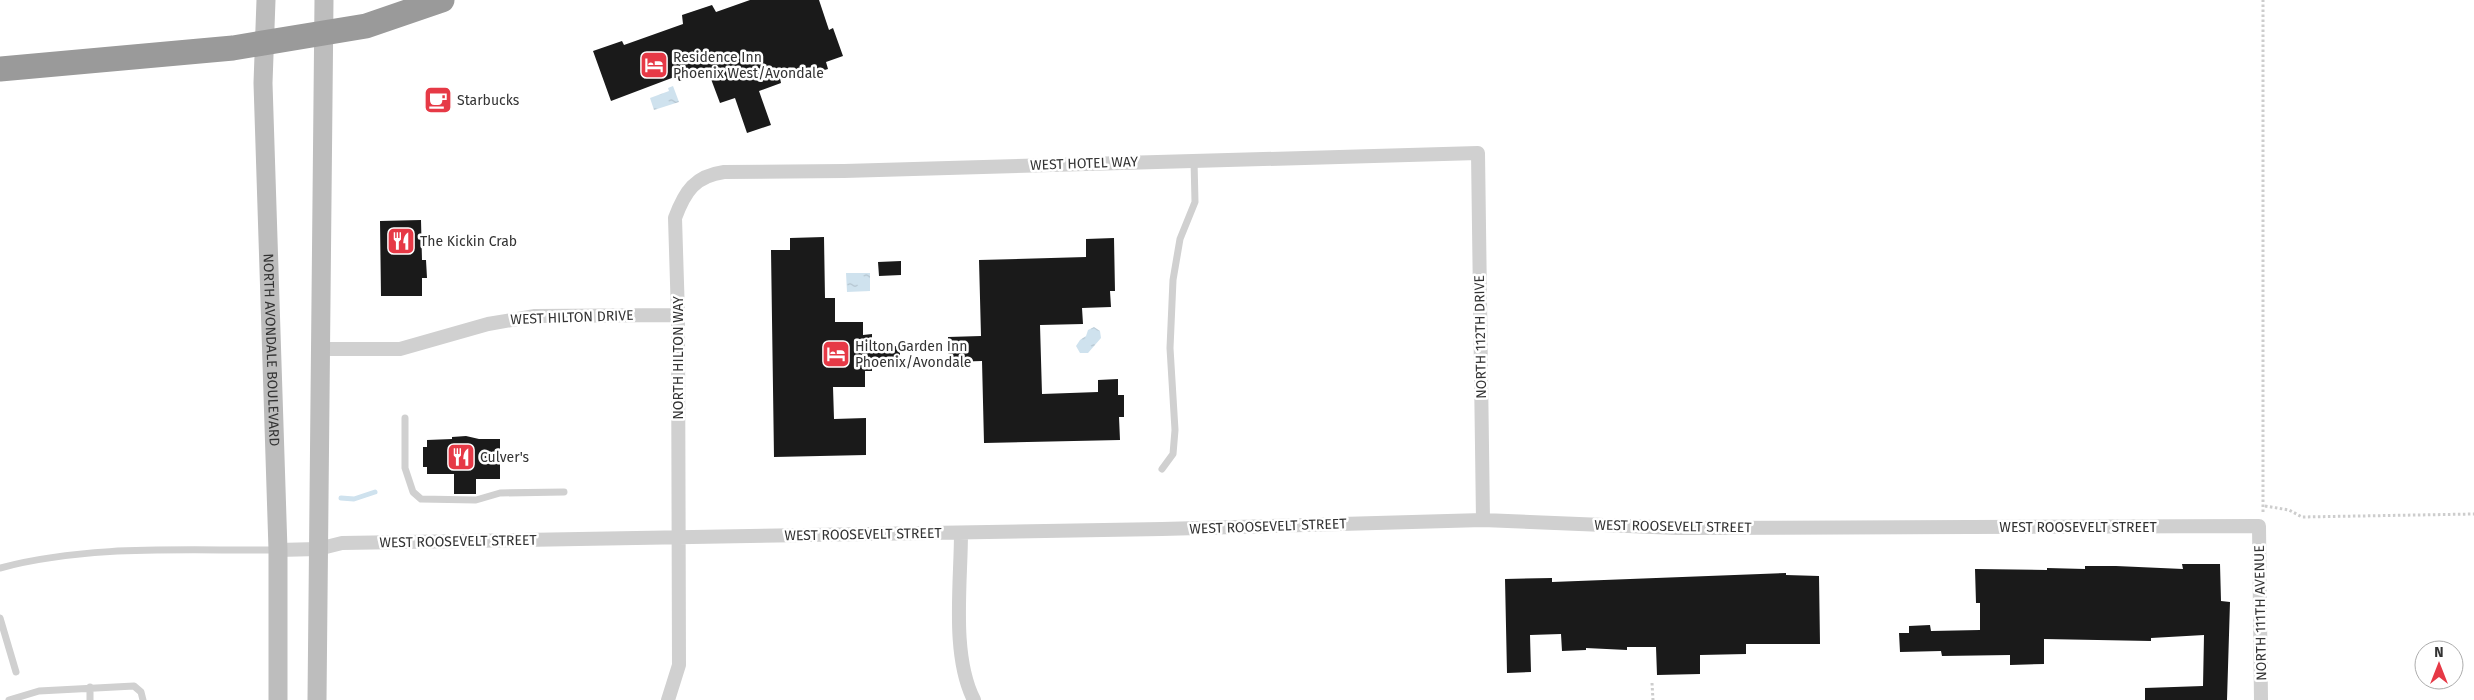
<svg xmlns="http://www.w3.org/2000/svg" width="2474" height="700" font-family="'Fira Sans',sans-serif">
  <defs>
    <pattern id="water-ripples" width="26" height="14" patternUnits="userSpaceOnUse" patternTransform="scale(1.25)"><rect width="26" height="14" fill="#cfe2ee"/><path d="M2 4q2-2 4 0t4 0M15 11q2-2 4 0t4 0" fill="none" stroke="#b2c2cd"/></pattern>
  </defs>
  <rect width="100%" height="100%" fill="#fff"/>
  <!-- water -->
  <path fill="url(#water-ripples)" d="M673,86L679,102L654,110L650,98L669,91L668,88Z
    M846,273H870V291L847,292Z
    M1094,327L1100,331L1101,338L1088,353H1080L1076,346L1080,340L1086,336L1088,330Z"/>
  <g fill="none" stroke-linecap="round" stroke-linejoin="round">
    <!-- stream -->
    <path stroke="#cfe2ee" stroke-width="5" d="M341,498L354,499L375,492"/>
  </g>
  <!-- building -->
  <path fill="#1a1a1a" d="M750,0H819L829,30L833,28L843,56L826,62L828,69L814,73L812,67L780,78L781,83L759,91L771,125L747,133L735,98L720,103L708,71L679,81L677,76L611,101L593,51L622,41L624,45L683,24L682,15L712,5L716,12Z
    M421,220L422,260H426L427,278H422V296H381L380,221Z
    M824,237L825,298H835V322H863V335L872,334V346H900V362L872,363V371H865V387H833L834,419L866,418V455L774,457L771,250H790V238Z
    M1114,238L1115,291H1110L1111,307L1082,308L1083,324L1040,325L1042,394L1098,392V380L1118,379V395H1124V417H1119L1120,440L984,443L982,361L949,362L948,337L981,336L979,260L1086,257V239Z
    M901,261V275L879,276L878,262Z
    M466,436L479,439H500V479H476V494H454V474H427V467H423V447H427V440L452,439V437Z
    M2182,564H2220L2221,601L2230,602L2227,700H2145V688L2203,686L2204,635L2151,638V641L2044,639V664L2010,665V655L1942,656L1941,651L1900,652L1899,633H1909V626L1930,625L1931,631L1980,630V603H1976L1975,569L2047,570V568L2085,569V566H2116L2183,569Z
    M1786,573V575L1819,576L1820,644H1746V654L1700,655V674L1657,675L1656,647H1627V650L1586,648V650L1562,651L1561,634L1530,635L1531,672L1507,673L1505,579L1552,578V582Z"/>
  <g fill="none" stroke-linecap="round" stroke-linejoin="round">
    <!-- path -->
    <path stroke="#cdcdcd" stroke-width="3" stroke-dasharray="2.5 2.5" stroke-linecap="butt" d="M2265,506L2289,510L2302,517L2474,514
      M2263,512V0
      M1652,683L1653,700"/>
    <!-- lane -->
    <path stroke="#d0d0d0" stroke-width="7" d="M405,418V468L413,492L421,499L476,500L500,493L564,492
      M1162,469L1173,454L1175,430L1170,348L1173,280L1180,239L1195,202L1194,160
      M0,568C90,544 186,551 278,550
      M0,618L16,672
      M9,700L39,691L134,686L141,692L143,700
      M90,700V687"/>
    <!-- street -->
    <path stroke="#d0d0d0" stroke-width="14" d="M320,349H400L488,324L535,316L678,315
      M961,533C961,583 951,655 974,700
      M278,550L318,549L342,543L1162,529L1483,520L1677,528L2259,526L2261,700
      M668,700L679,665L678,315L675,218C685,191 695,176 724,172L844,171L1478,153L1483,520"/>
    <!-- secondary -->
    <g stroke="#bdbdbd" stroke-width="19">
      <path id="s1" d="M266,0L263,83L278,550V700"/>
      <path d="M317,700L324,0"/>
    </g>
    <!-- highway -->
    <path stroke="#9a9a9a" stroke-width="25" d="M0,69L233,48L366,26L442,0"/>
  </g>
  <!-- icons -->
  <defs>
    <symbol id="hotel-square" viewBox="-11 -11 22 22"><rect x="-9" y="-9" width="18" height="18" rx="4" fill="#e63946" stroke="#fff"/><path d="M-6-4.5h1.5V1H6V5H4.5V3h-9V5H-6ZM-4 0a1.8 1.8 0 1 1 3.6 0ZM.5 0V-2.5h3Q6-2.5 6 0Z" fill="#fff"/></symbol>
    <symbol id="cafe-square" viewBox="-11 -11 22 22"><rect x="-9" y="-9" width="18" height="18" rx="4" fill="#e63946" stroke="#fff"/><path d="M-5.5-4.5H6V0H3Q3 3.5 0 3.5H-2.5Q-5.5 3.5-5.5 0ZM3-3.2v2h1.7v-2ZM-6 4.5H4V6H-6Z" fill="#fff"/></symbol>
    <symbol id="restaurant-square" viewBox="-11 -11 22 22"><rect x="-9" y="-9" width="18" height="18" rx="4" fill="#e63946" stroke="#fff"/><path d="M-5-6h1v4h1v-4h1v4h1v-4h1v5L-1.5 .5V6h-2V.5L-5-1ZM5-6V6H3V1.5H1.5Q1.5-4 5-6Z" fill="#fff"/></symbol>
  </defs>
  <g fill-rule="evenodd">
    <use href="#hotel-square" x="638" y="49" width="32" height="32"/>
    <use href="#cafe-square" x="422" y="84" width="32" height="32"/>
    <use href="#restaurant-square" x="385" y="225" width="32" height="32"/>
    <use href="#hotel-square" x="820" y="338" width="32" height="32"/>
    <use href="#restaurant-square" x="445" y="441" width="32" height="32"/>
  </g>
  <g text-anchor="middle" stroke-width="5" stroke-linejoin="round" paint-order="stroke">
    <!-- poi labels -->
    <g font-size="14" fill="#333" stroke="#fff" text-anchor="start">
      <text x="673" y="62">Residence Inn<tspan x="673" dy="16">Phoenix West/Avondale</tspan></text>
      <text x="457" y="105">Starbucks</text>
      <text x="420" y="246">The Kickin Crab</text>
      <text x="855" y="351">Hilton Garden Inn<tspan x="855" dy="16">Phoenix/Avondale</tspan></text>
      <text x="480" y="462">Culver's</text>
    </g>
    <!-- street labels -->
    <g font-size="14" fill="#333" stroke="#fff">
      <text transform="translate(1084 163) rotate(-2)" y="5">WEST HOTEL WAY</text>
      <text transform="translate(572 317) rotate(-2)" y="5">WEST HILTON DRIVE</text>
      <text transform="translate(1480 337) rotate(-91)" y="5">NORTH 112TH DRIVE</text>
      <text dy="5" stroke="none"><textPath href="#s1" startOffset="350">NORTH AVONDALE BOULEVARD</textPath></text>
      <text transform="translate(678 358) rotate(-90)" y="5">NORTH HILTON WAY</text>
      <text transform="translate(1268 526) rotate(-2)" y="5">WEST ROOSEVELT STREET</text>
      <text transform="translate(1673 526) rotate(1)" y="5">WEST ROOSEVELT STREET</text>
      <text x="2078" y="532">WEST ROOSEVELT STREET</text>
      <text transform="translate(863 534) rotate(-1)" y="5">WEST ROOSEVELT STREET</text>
      <text transform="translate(458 541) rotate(-1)" y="5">WEST ROOSEVELT STREET</text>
      <text transform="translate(2260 613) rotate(-91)" y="5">NORTH 111TH AVENUE</text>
    </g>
  </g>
  <!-- north arrow -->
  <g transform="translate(2439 665)"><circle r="24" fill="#ffffff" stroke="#adadad"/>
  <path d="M0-4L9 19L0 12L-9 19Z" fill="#e63946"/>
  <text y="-8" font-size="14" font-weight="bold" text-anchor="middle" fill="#333333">N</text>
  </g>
</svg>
